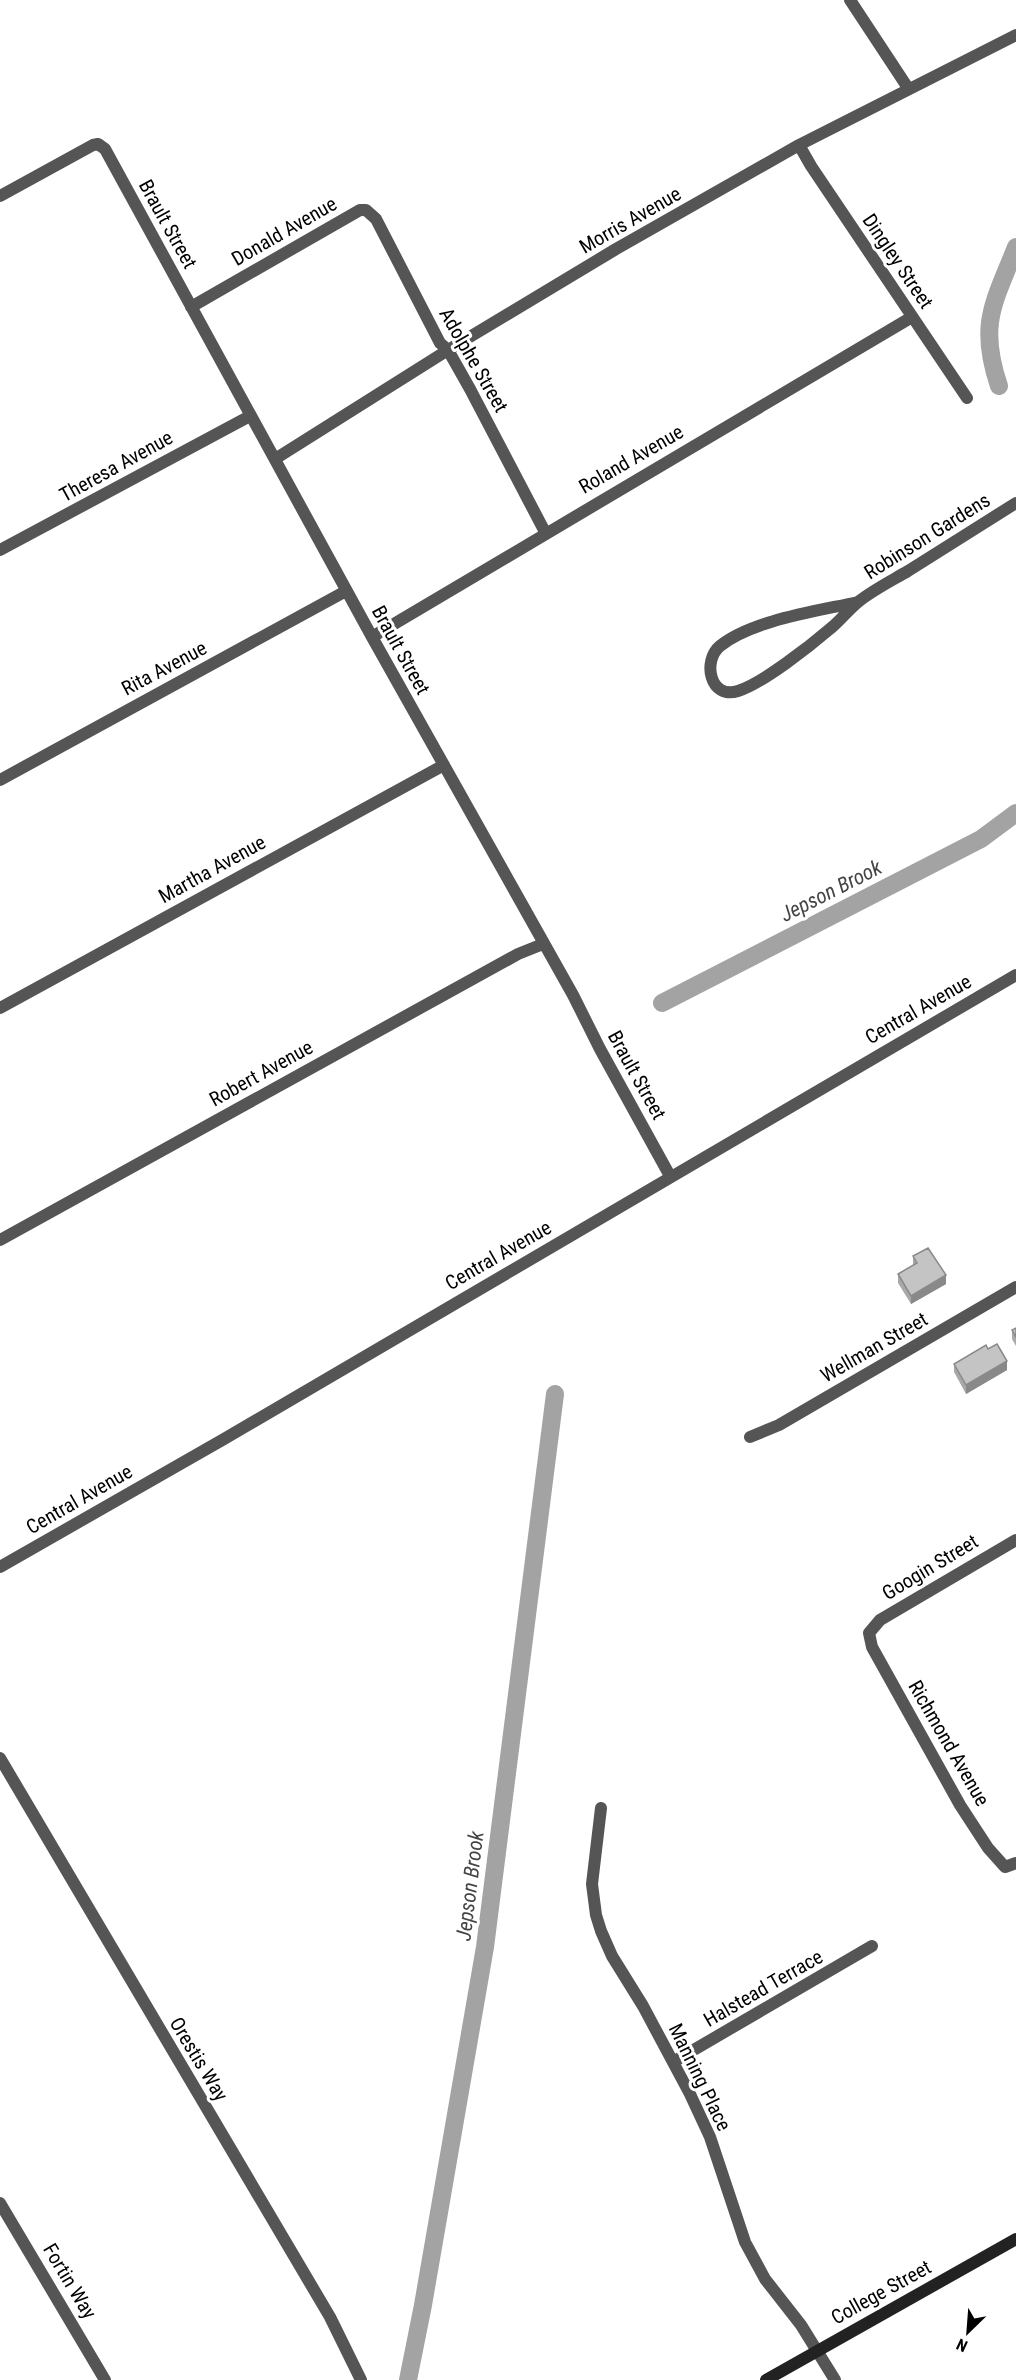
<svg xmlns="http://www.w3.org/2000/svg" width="1016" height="2380" font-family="'Roboto Condensed',sans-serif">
  <rect width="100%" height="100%" fill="#fff"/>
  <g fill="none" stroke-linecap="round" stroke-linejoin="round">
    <!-- canal -->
    <path stroke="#a3a3a3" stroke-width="18" d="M999,386C978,324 994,303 1016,247
      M662,1003L981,839L1016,813
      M408,2380L423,2305L485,1947L555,1394"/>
    <!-- street -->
    <path stroke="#555" stroke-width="12" d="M850,0L908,88
      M799,145L811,166L967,398
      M0,196L93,145L98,144L105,149L372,637L573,995L600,1049L670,1176
      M191,307L360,210H366L376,219L440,343L448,350L470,389L545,532
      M275,459L448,350L616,249L799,145L1016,35
      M0,550L250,416
      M858,602C818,611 752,620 720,646C702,661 710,700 738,691C763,683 810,646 831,628C841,620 848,610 858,602C873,590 891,581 908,571C944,548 980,526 1016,503
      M372,637L912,317
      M0,780L346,591
      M0,1008L444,765
      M0,1240L518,954L543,944
      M750,1437L779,1425L1016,1287
      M1016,1540L880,1620L869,1633L872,1647L960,1805L988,1848L1005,1867L1016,1863
      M0,1567L224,1439L1016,975
      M0,1758L330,2317L361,2380
      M601,1808L592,1884L596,1915L601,1931L612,1956L643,2006L690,2094L710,2137L745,2242L765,2279L801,2325L835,2380
      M673,2062L872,1946
      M0,2203L105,2380"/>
    <!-- secondary -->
    <path stroke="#222" stroke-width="12" d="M766,2380L1016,2239"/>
  </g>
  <!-- wall -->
  <path fill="#a9a9a9" d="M913,1256L946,1284L911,1304L898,1283V1274L913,1265Z
    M1016,1328V1346L1012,1339V1330Z
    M988,1349L1007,1370L966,1394L954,1372V1364Z"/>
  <!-- shaded-wall -->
  <path fill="#898989" d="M946,1275V1284L911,1304V1296Z
    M1007,1361V1370L966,1394V1385Z"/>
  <!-- building -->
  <path fill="#c4c4c4" stroke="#898989" stroke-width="1.5" d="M928,1248L946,1275L911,1296L898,1274L917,1263L913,1256Z
    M1016,1328V1337L1012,1330Z
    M997,1344L1007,1361L966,1385L954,1364L986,1345L988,1349Z"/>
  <g text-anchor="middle" stroke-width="6" stroke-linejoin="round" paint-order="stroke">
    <!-- street labels -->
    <g font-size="20" fill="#000" stroke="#fff">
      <text transform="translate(630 220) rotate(-30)" y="7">Morris Avenue</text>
      <text transform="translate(168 224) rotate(61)" y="7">Brault Street</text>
      <text transform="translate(284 231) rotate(-30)" y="7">Donald Avenue</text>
      <text transform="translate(898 261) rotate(56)" y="7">Dingley Street</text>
      <text transform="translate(474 360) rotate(60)" y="7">Adolphe Street</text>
      <text transform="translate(631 459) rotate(-30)" y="7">Roland Avenue</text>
      <text transform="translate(116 466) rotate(-29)" y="7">Theresa Avenue</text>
      <text transform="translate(927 536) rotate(-32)" y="7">Robinson Gardens</text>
      <text transform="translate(401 650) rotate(61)" y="7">Brault Street</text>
      <text transform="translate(164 668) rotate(-28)" y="7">Rita Avenue</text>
      <text transform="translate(212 869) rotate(-29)" y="7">Martha Avenue</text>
      <text transform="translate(918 1009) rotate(-30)" y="7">Central Avenue</text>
      <text transform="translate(261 1073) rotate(-29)" y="7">Robert Avenue</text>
      <text transform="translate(637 1075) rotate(61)" y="7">Brault Street</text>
      <text transform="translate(498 1255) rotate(-30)" y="7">Central Avenue</text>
      <text transform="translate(874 1347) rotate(-30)" y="7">Wellman Street</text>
      <text transform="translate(79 1499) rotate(-30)" y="7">Central Avenue</text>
      <text transform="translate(930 1567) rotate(-31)" y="7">Googin Street</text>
      <text transform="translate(949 1743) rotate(60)" y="7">Richmond Avenue</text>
      <text transform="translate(763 1988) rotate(-30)" y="7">Halstead Terrace</text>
      <text transform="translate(199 2059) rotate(59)" y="7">Orestis Way</text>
      <text transform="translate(700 2077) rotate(64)" y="7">Manning Place</text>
      <text transform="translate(70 2281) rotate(59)" y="7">Fortin Way</text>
      <text transform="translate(881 2292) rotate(-29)" y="7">College Street</text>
    </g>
    <!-- water labels -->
    <g font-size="21" font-style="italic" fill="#444" stroke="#fff">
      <text transform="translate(831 891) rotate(-27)" y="7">Jepson Brook</text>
      <text transform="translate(470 1886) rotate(-83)" y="7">Jepson Brook</text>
    </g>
  </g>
  <!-- north arrow -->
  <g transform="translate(968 2332) rotate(205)" stroke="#ffffff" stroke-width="4.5" paint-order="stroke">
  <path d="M0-4.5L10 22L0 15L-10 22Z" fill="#000000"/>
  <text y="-9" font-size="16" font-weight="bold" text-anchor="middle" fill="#000000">N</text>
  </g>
</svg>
